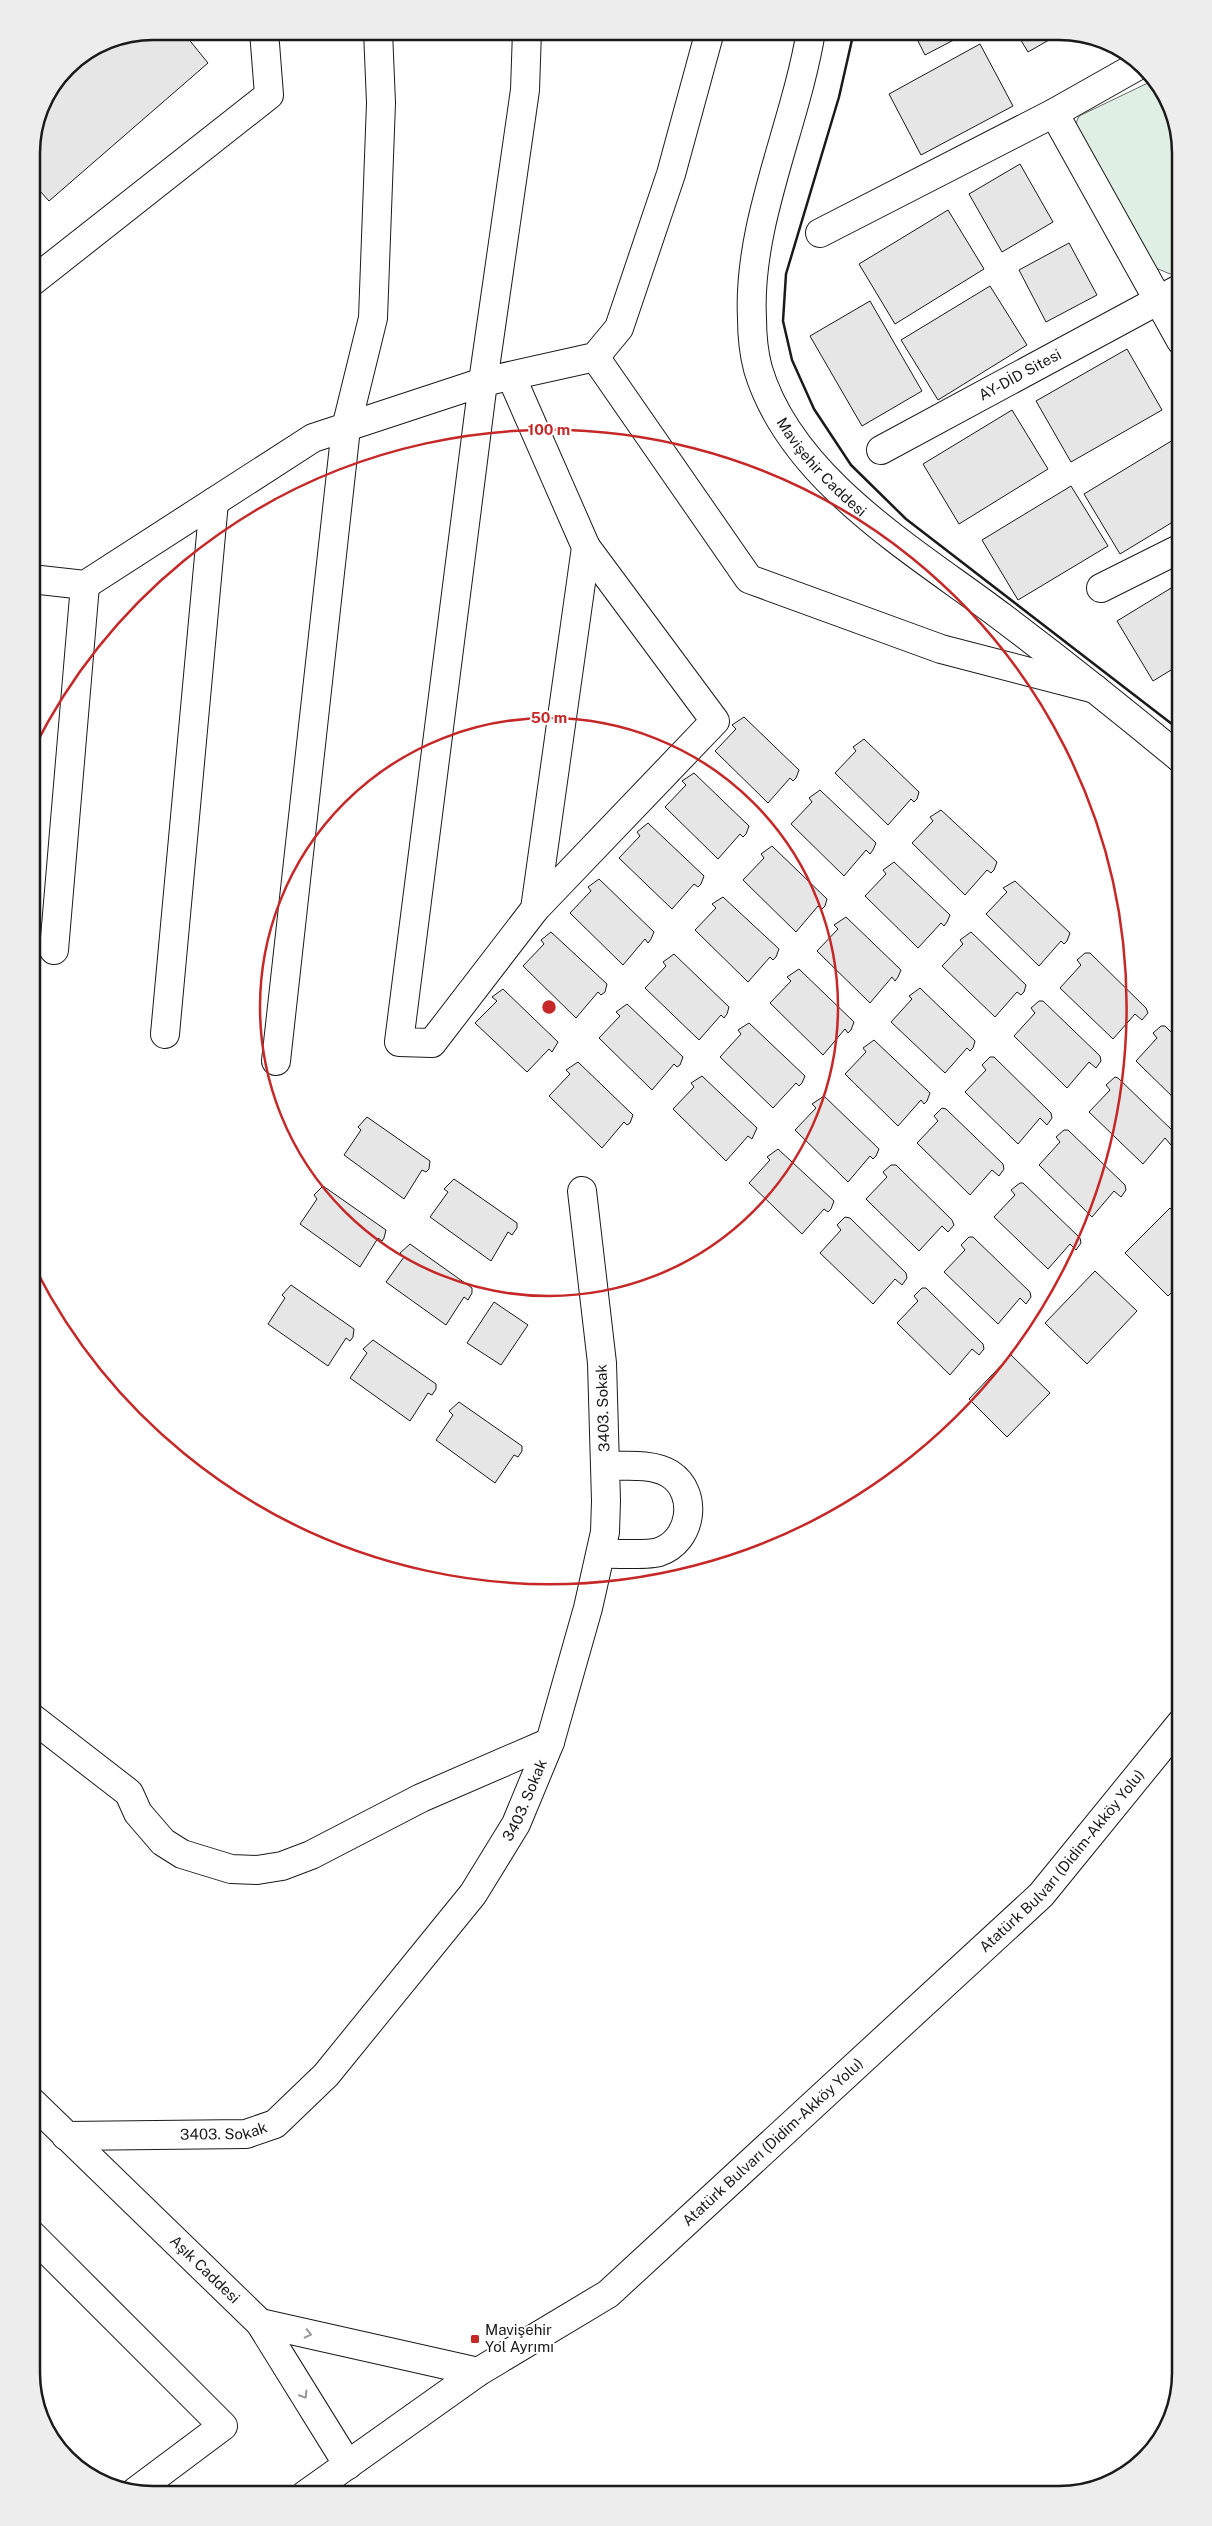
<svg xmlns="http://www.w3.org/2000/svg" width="1212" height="2526" font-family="'Public Sans',sans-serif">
  <rect width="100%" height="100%" fill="#fff"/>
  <!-- green -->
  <path fill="#e0efe3" stroke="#6a6a6a" d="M1152,81L1172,107L1181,153V269L1170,274L1156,268L1074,128L1079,116Z"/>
  <!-- building -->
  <path fill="#e6e6e6" stroke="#1a1a1a" d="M153,31H182L208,63L49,201L31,181V146L41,106L67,67L107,40Z
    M913,31L969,32L925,55Z
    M1016,32H1063L1028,52Z
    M980,44L1013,106L921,155L889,94Z
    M1020,164L1053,222L1002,252L969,194Z
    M948,210L984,269L895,324L859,264Z
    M1069,243L1097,295L1046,322L1019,270Z
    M990,286L1027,345L938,400L901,340Z
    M870,301L922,391L862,426L810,336Z
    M1127,349L1162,410L1071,462L1036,401Z
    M1012,410L1048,469L959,524L923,464Z
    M1173,440L1181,453V517L1120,554L1084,494Z
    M1071,486L1108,546L1018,600L982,540Z
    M1181,582V664L1153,681L1117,621Z
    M744,717L799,770L796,778L793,781L790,778L768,803L715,751L736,729L732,725Z
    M864,739L919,792L917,799L914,802L911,799L888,825L835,773L856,751L853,747Z
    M694,773L749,826L746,834L743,837L740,834L718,859L665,807L686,785L682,781Z
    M820,790L876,843L873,850L870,854L866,850L844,876L791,824L812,802L809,798Z
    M941,810L997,862L994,870L991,873L987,870L965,895L912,843L933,821L930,817Z
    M648,823L704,876L701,884L698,887L694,884L672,909L619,858L640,836L637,832Z
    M772,846L827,899L825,906L822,909L818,906L796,932L743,880L764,858L761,854Z
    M894,862L950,915L947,922L944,926L941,923L918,948L865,896L886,874L883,870Z
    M599,879L654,932L651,939L648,943L645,939L623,965L570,913L591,891L588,887Z
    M1015,881L1070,933L1067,941L1064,944L1061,941L1039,966L986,914L1007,892L1003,888Z
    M723,897L779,949L776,957L773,960L770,957L748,982L695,930L716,908L712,904Z
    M846,917L901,970L898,977L895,981L892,977L870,1003L817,951L838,929L834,925Z
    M551,932L607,984L605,992L601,995L598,992L576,1018L523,966L544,944L541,940Z
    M971,932L1026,985L1024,992L1021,995L1017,992L995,1017L942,966L963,944L960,940Z
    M1085,953H1090L1146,1008L1148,1013L1142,1020L1135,1014L1113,1039L1060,988L1081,965L1077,960Z
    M674,954L729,1007L727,1014L724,1018L721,1015L699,1040L645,988L666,966L663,962Z
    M799,969L854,1022L851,1030L848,1033L845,1029L823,1055L770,1003L791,981L787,977Z
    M920,988L975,1041L973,1048L970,1051L967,1048L945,1073L891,1022L912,999L909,996Z
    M503,989L558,1042L552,1052L549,1049L527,1072L475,1023L497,1001L492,997Z
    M1039,1001H1043L1100,1056L1101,1061L1096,1068L1089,1062L1067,1088L1014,1036L1035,1013L1031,1008Z
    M627,1004L683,1057L680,1065L677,1067L674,1064L652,1090L599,1038L620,1016L616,1012Z
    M749,1023L805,1076L802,1083L799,1086L796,1083L773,1108L720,1057L741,1034L738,1030Z
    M1161,1026H1165L1181,1042V1105L1136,1061L1157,1038L1153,1033Z
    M874,1040L930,1093L927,1101L924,1104L921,1100L898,1126L845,1074L866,1052L863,1048Z
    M990,1057H994L1051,1113L1052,1118L1047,1125L1040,1118L1018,1144L965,1092L986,1070L982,1065Z
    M578,1062L633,1115L630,1123L627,1125L624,1122L602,1148L549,1096L570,1074L566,1070Z
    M702,1076L757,1128L752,1139L748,1136L726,1161L673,1109L694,1087L691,1083Z
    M1115,1077L1118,1078L1175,1133L1176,1138L1171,1145L1165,1138L1143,1164L1089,1112L1110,1090L1106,1085Z
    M824,1096L879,1149L876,1156L873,1159L870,1156L848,1182L795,1130L816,1108L812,1104Z
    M942,1108L946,1109L1003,1164L1004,1169L999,1176L992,1170L970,1195L917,1143L938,1121L934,1116Z
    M367,1117L430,1161L429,1169L426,1172L422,1170L404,1199L344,1155L361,1130L358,1127Z
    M1064,1130H1068L1125,1185L1126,1190L1121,1197L1114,1191L1092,1217L1039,1165L1060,1142L1056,1137Z
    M778,1149L834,1201L831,1209L828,1212L824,1209L802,1234L749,1183L770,1160L767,1157Z
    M891,1165H896L952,1220L954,1225L948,1232L942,1226L919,1251L866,1199L887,1177L883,1172Z
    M454,1179L517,1223V1228L512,1235L508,1232L491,1261L430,1217L448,1192L444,1189Z
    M1020,1183H1023L1080,1238L1081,1243L1076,1250L1070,1244L1048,1269L994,1217L1015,1195L1011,1190Z
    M323,1186L386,1230L384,1238L382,1241L378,1238L360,1267L300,1224L317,1199L314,1195Z
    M1170,1208L1181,1219V1283L1168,1296L1125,1253Z
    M845,1217L850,1218L906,1273L907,1278L902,1285L895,1279L873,1304L820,1253L841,1230L837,1225Z
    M969,1237H973L1030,1292L1031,1297L1026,1304L1020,1298L998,1324L944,1272L965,1250L961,1245Z
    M410,1244L472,1288V1293L468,1300L464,1297L446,1325L386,1282L404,1257L400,1253Z
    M1095,1271L1137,1311L1087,1364L1045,1323Z
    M291,1285L354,1329L353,1337L350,1341L346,1338L328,1366L268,1324L285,1298L282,1295Z
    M922,1288H926L983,1344L984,1349L979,1355L972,1349L950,1375L897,1323L918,1301L914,1296Z
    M494,1302L528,1325L501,1365L467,1343Z
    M373,1340L436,1384V1389L432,1395L428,1393L410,1421L350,1378L367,1353L363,1349Z
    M1011,1355L1050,1393L1007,1437L969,1399Z
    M459,1402L522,1446V1451L518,1457L514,1455L495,1483L436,1440L453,1415L449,1411Z"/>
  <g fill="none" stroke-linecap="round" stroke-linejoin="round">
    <defs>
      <g id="street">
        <path d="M1054,113L1181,341"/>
        <path d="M820,233L1054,113L1139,65"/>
        <path d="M33,281L269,95L264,31"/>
        <path d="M595,357L749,579L941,649L1095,689"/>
        <path d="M511,376L586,547L535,909L432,1043L399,1042L483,382L525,90L527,31"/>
        <path id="s1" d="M881,450L1181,288"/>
        <path d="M31,579L85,585L313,438L483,382L595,357L619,328L671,174L710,31"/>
        <path d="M1101,588L1181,548"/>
        <path d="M535,909L715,721L586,547"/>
        <path d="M54,950L85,585"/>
        <path d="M165,1034L214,502"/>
        <path d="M276,1061L346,428L373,318L381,103L378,31"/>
        <path d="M601,1554C615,1553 647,1556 659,1552C692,1541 699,1493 670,1474C653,1463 625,1466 606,1466"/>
        <path d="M31,1717L129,1793L138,1813L163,1842L182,1854L231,1869L257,1870L282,1866L311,1855L421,1798L550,1742"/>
        <path id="s2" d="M66,2136L246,2134L275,2124L326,2075L473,1894L516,1824L550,1742L588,1608L605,1532L606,1501L602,1363L582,1191"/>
        <path d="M31,2234L223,2426L136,2491"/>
      </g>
      <g id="secondary">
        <path id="s3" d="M811,31C796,124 747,224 752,318C752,334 754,354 758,369C791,480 915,551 1002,617C1063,663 1122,710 1181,759"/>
        <path id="s4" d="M31,2101L260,2323L348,2465"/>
        <path d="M260,2323L478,2372"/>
        <path id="s5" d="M305,2495L478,2372L608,2294L1041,1895L1181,1723"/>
      </g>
    </defs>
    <!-- street casing -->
    <use href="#street" stroke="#1a1a1a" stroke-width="30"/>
    <!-- secondary casing -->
    <use href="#secondary" stroke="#1a1a1a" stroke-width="30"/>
    <!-- street -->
    <use href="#street" stroke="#fff" stroke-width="28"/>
    <!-- secondary -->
    <use href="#secondary" stroke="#fff" stroke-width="28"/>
    <!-- wall -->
    <path stroke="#1a1a1a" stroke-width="2.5" d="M854,31L839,97L786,274L783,321L792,360L814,409L851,465L906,519L1181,731"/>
  </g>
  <!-- one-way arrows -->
  <defs><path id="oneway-chevron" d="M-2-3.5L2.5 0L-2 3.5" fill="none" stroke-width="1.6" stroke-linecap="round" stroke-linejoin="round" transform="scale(1.25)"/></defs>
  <g stroke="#989898">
    <use href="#oneway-chevron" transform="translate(308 2334) rotate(13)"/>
    <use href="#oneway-chevron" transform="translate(304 2395) rotate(58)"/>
  </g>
  <!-- distance rings -->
  <g fill="none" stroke="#c62828" stroke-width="2.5">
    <circle cx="549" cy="1007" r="289"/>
    <path d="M33 750A577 577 0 1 1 33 1264"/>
  </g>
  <!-- markers -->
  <rect fill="#c62828" stroke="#fff" stroke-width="2" x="470" y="2334" width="10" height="10" rx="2.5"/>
  <g text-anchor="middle" stroke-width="4" stroke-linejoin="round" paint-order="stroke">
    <!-- street labels -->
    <g font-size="15" fill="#1a1a1a" stroke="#fff">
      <text dy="5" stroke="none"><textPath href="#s1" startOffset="158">AY-DİD Sitesi</textPath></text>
      <text dy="5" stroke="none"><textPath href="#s3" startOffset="464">Mavişehir Caddesi</textPath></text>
      <text transform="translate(603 1408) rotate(-92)" y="5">3403. Sokak</text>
      <text dy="5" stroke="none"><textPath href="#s2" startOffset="622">3403. Sokak</textPath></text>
      <text dy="5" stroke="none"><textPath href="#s5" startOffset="992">Atatürk Bulvarı (Didim-Akköy Yolu)</textPath></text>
      <text dy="5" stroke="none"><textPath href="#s2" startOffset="158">3403. Sokak</textPath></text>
      <text dy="5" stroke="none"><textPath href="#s5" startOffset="588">Atatürk Bulvarı (Didim-Akköy Yolu)</textPath></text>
      <text dy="5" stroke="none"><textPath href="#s4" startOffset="242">Aşık Caddesi</textPath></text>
    </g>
    <!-- poi labels -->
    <g font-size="15" fill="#1a1a1a" stroke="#fff" text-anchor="start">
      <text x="485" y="2335">Mavişehir<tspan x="485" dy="17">Yol Ayrımı</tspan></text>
    </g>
  </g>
  <!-- crop -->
  <path d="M0 0H1212V2526H0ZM153 40H1059A113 113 0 0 1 1172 153V2373A113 113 0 0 1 1059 2486H153A113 113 0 0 1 40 2373V153A113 113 0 0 1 153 40Z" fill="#ededed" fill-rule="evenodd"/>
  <path fill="none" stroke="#1a1a1a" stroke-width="2.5" d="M153 40H1059A113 113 0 0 1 1172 153V2373A113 113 0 0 1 1059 2486H153A113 113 0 0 1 40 2373V153A113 113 0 0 1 153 40Z"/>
  <circle cx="549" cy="1007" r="8" fill="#c62828" stroke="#fff" stroke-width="2.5"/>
  <g font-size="15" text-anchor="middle" font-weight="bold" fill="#c62828" stroke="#fff" stroke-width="4" stroke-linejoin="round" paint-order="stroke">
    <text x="549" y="435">100 m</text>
    <text x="549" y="723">50 m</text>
  </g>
</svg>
